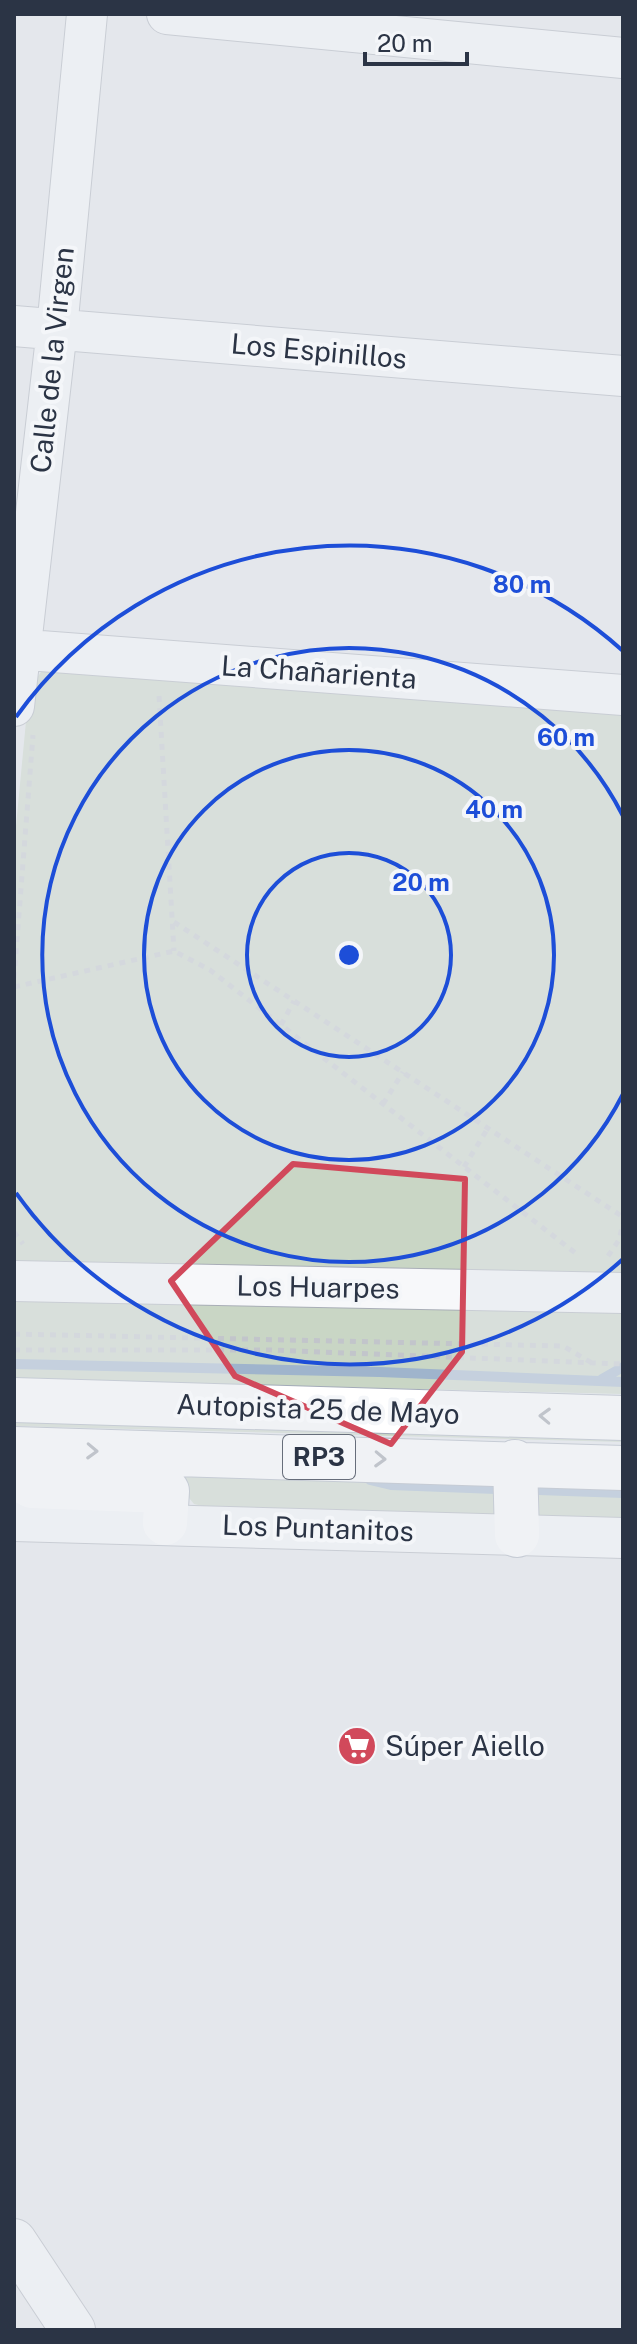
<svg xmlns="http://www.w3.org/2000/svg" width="637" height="2344" font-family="'Public Sans',sans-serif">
  <rect width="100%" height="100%" fill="#e4e7ec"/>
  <!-- green -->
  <path fill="#c9d6c5" d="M53,664L623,712V1273L14,1265V847L29,690L41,672Z
    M14,1296L623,1308V1394L14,1379Z
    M14,1410L623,1426V1442L14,1426Z
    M499,1470L497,1516L225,1511L194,1504L175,1481L45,1475Z
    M530,1470L623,1473V1524L537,1522Z"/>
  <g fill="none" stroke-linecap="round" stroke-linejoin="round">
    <!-- stream -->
    <path stroke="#9fb4cc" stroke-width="10" d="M14,1364L380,1372L623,1382
      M602,1379L623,1367
      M370,1480L391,1485L496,1489
      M539,1490L623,1493"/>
    <defs>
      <path id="minor" d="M167,14L623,58
        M14,326L623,376
        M14,649L623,695
        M14,706L57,329L87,14
        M14,1281L623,1293
        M14,1521L623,1538"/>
      <path id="tertiary" d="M14,2241L73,2330"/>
      <path id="primary" d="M14,1400L623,1418
        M14,1449L623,1468
        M515,1462L517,1535
        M14,1476L32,1486L167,1491L165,1523"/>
    </defs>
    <!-- minor casing -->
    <use href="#minor" stroke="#a9aeb7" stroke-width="42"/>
    <!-- tertiary casing -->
    <use href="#tertiary" stroke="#a9aeb7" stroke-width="46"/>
    <!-- primary casing -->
    <use href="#primary" stroke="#a3abb8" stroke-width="46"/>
    <!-- path -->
    <path stroke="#c2c5cb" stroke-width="5" stroke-dasharray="6 6" stroke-linecap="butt" d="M159,696L174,951
      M174,922L623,1217
      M14,978L33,735
      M14,987L174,951L210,970L578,1255
      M281,1025L294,1001
      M383,1104L403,1072
      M464,1167L488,1128
      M14,1232L23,1244
      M608,1256L619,1240L623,1223
      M14,1334L563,1346L592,1363
      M14,1350H271L623,1364"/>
    <!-- minor -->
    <use href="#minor" stroke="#f7f8fa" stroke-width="40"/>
    <!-- tertiary -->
    <use href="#tertiary" stroke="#f7f8fa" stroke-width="44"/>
    <!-- primary -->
    <use href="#primary" stroke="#fff" stroke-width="44"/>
  </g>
  <!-- one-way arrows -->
  <defs><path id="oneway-chevron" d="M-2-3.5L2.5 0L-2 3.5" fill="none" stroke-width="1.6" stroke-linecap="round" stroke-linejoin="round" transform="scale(2)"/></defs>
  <g stroke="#959aa2">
    <use href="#oneway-chevron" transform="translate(545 1416) rotate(-178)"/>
    <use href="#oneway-chevron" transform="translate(92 1451) rotate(2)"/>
    <use href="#oneway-chevron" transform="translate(380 1459) rotate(2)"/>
  </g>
  <!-- marked area -->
  <path d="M0 0H637V2344H0ZM293,1164L465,1179L462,1352L391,1444L235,1376L171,1281Z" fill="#e4e7ec" fill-opacity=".55" fill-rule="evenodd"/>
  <path fill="none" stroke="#d1495b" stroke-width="6" stroke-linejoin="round" d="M293,1164L465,1179L462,1352L391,1444L235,1376L171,1281Z"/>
  <!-- distance rings -->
  <g fill="none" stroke="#1d4ed8" stroke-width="4">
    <circle cx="349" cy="955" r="102"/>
    <circle cx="349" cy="955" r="205"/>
    <path d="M623 1094A307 307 0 1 1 623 816"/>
    <path d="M623 1259A409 409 0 0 1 16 1193M16 717A409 409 0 0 1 623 651"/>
  </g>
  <!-- icons -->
  <defs>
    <symbol id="supermarket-disc" viewBox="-11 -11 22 22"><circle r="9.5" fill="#d1495b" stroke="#f4f6f9"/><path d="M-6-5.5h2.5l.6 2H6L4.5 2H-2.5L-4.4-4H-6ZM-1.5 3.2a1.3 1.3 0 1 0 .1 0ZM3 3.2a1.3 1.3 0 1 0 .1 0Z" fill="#fff"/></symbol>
  </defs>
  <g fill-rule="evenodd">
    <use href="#supermarket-disc" x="335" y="1724" width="44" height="44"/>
  </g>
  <g text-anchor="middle" stroke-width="8" stroke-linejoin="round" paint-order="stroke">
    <!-- shield labels -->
    <rect fill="#f4f6f9" stroke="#676e7b" stroke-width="2" x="283" y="1435" width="72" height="44" rx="6"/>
    <g font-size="26" font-weight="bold" fill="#2b3445">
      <text x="319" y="1466">RP3</text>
    </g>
    <!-- street labels -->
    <g font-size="28" fill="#2b3445" stroke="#f4f6f9">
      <text transform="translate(319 351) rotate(5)" y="10">Los Espinillos</text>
      <text transform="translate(52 360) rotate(-84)" y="10">Calle de la Virgen</text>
      <text transform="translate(319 672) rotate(4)" y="10">La Chañarienta</text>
      <text transform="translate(318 1287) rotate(1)" y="10">Los Huarpes</text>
      <text transform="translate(318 1409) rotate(2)" y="10">Autopista 25 de Mayo</text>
      <text transform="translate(318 1528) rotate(2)" y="10">Los Puntanitos</text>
    </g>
    <!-- poi labels -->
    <g font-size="28" fill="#2b3445" stroke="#f4f6f9" text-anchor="start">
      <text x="385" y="1756">Súper Aiello</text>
    </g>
  </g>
  <circle cx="349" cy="955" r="12" fill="#1d4ed8" stroke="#f4f6f9" stroke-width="4"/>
  <g font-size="24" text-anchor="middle" font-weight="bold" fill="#1d4ed8" stroke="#f4f6f9" stroke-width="8" stroke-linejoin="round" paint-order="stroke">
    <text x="522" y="593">80 m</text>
    <text x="566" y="746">60 m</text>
    <text x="494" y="818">40 m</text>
    <text x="421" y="891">20 m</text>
  </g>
  <!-- border -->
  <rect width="637" height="2344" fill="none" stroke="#2b3445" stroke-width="32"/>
  <!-- scale -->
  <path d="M365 52v12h102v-12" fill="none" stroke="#2b3445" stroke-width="4"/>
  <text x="377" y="52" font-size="24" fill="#2b3445" stroke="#f4f6f9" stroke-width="6" paint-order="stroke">20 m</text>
</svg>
